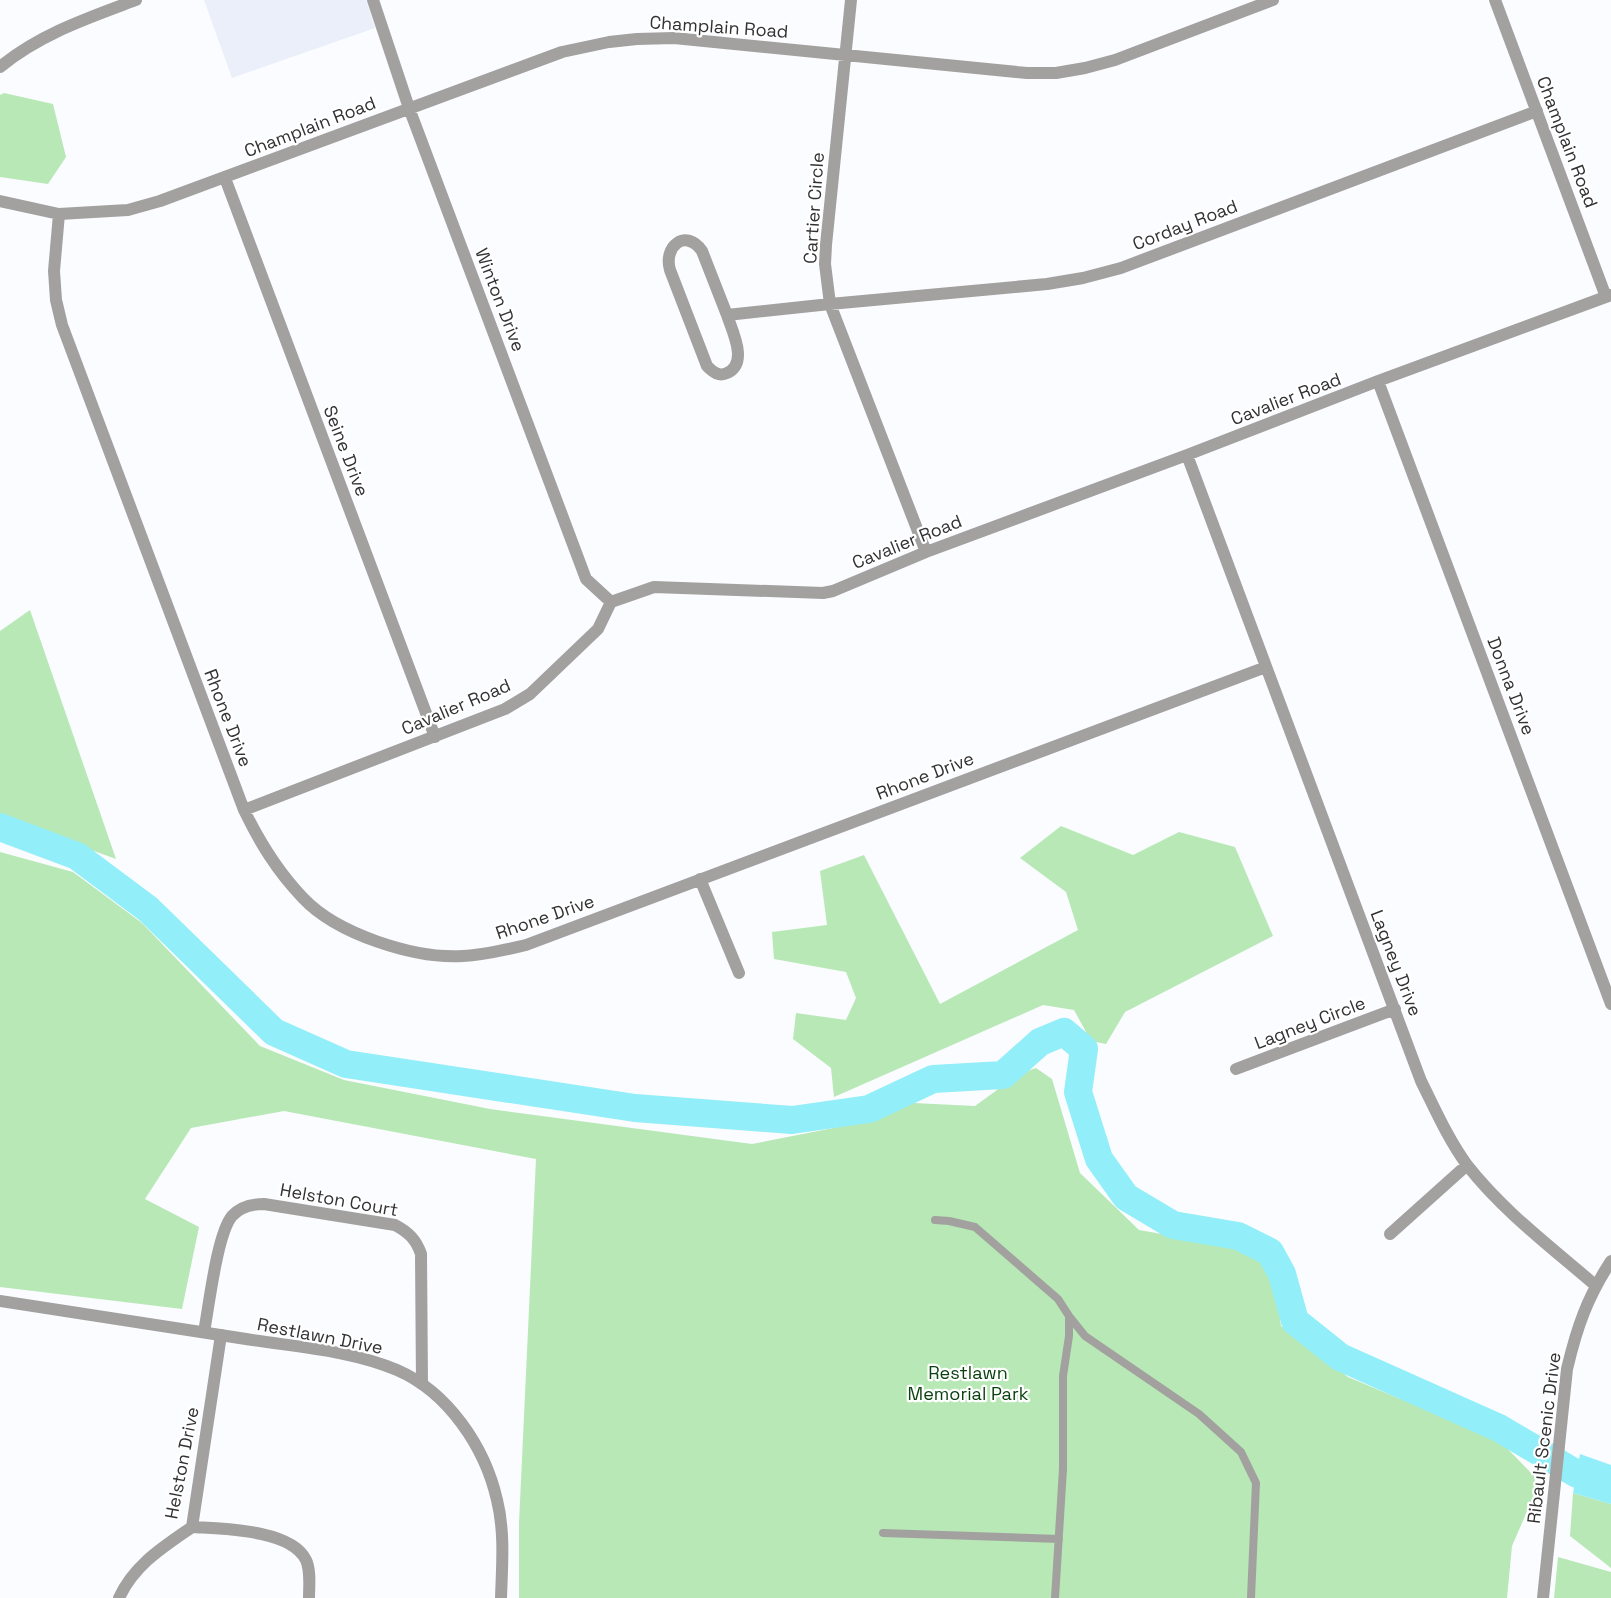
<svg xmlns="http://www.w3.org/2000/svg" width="1611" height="1598" font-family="'Space Grotesk',sans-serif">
  <rect width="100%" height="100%" fill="#fafcff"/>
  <!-- built -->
  <path fill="#eaeff9" d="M204,0H366L375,28L232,78Z"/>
  <!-- green -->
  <path fill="#b8e8b6" d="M4,93L53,104L66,157L48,184L0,177V95Z
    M30,610L116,859L0,817V631Z
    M1061,826L1133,855L1179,832L1235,847L1273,936L1125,1012L1106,1044L1091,1041L1074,1010L1043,1005L834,1097L831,1068L793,1039L796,1013L846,1020L856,998L846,972L774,959L772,932L827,925L820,871L864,855L940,1004L1078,930L1066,892L1020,858Z
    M0,852L73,872L142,923L260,1046L344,1080L490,1109L752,1144L869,1121L914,1103L975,1106L1019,1074L1036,1068L1052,1079L1080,1173L1139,1230L1247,1249L1265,1258L1274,1273L1281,1326L1348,1377L1500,1441L1535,1477V1493L1512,1546L1507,1598H519V1523L536,1159L284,1111L191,1128L145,1199L199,1227L182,1309L0,1287Z
    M1573,1493L1611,1504V1568L1570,1536Z
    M1558,1557L1611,1572V1598H1554Z"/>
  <!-- water -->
  <path fill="#92eef8" d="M1580,1454L1611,1465V1504L1573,1493Z"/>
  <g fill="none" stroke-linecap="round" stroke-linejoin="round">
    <!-- river -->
    <path stroke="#92eef8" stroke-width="28" d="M0,827L77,856L148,909L274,1032L346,1064L635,1108L792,1120L869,1109L933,1079L1003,1075L1040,1042L1064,1032L1084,1049L1078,1092L1099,1159L1126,1197L1173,1225L1238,1236L1270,1252L1282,1274L1295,1321L1340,1357L1499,1428L1577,1474"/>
    <!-- service -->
    <path stroke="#a2a19f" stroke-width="8" d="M935,1220L949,1221L975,1227L1058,1299L1069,1316V1336L1063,1376V1469L1055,1598
      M1069,1316L1085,1336L1199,1414L1241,1452L1256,1483L1251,1598
      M883,1533L1059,1539"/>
    <!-- minor -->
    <path stroke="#a2a19f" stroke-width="12" d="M373,0L409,108L586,579L611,602
      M851,0L826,245L825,264L830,304L926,552
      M1495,0L1606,297
      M225,178L435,737
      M0,201L59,214L128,210L160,201L562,52L609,42L637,39L674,38L1027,73H1056L1085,68L1115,60L1273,0
      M59,214L54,271L56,300L62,325L244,810C260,843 277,871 303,898C337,934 414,959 463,956C485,955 505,950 526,945L1266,667
      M727,315C732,331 749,363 727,373C719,377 713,372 707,366L670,270C663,246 686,228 702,251L727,315L830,304L1047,284L1083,278L1121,268L1537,111
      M1378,381L1611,1004
      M1187,455L1421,1081C1435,1109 1448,1139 1467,1165C1503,1211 1551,1247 1595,1285
      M244,810L505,709L530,694L598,629L611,602L654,587L823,593L833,591L926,552L1187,455L1378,381L1611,295
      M700,879L739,973
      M1236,1069L1395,1009
      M1390,1234L1467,1165
      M204,1332C209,1306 217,1234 232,1216C240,1207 252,1204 264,1204L395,1225C408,1232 416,1239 421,1254L422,1384
      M192,1527C222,1529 291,1529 306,1560C311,1571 309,1586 309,1598
      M119,1598C134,1565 163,1547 192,1527L221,1335"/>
    <!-- tertiary -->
    <path stroke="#a2a19f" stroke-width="12" d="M0,67C40,34 88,18 136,0
      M0,1301C82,1313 164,1326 246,1339C296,1347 350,1350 397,1370C448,1392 485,1447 497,1500C505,1532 502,1566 501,1598
      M1543,1598L1567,1369C1577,1327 1587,1298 1611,1261"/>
  </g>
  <g text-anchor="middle" stroke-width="4.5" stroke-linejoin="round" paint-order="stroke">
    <!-- street labels -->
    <g font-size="18" fill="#323234" stroke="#fff">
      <text transform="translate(719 27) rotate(4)" y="6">Champlain Road</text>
      <text transform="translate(310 127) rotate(-21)" y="6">Champlain Road</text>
      <text transform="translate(1567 142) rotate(69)" y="6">Champlain Road</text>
      <text transform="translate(814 208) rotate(-86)" y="6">Cartier Circle</text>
      <text transform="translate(1185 225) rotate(-21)" y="6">Corday Road</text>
      <text transform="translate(500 300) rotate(69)" y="6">Winton Drive</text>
      <text transform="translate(1286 399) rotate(-21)" y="6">Cavalier Road</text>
      <text transform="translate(346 451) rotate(69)" y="6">Seine Drive</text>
      <text transform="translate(907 542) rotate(-22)" y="6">Cavalier Road</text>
      <text transform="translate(1511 686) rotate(69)" y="6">Donna Drive</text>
      <text transform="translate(456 707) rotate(-23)" y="6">Cavalier Road</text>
      <text transform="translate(228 718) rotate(69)" y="6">Rhone Drive</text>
      <text transform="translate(925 776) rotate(-21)" y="6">Rhone Drive</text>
      <text transform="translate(545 917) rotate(-19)" y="6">Rhone Drive</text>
      <text transform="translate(1396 963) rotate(69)" y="6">Lagney Drive</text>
      <text transform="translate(1310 1023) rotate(-21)" y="6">Lagney Circle</text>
      <text transform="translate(339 1200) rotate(10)" y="6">Helston Court</text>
      <text transform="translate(320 1336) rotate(11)" y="6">Restlawn Drive</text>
      <text transform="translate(1544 1438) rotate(-83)" y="6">Ribault Scenic Drive</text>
      <text transform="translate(182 1463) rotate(-79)" y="6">Helston Drive</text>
    </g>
    <!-- park labels -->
    <g font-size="18" fill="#0c4110" stroke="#fff">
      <text x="968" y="1379">Restlawn<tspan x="968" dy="21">Memorial Park</tspan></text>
    </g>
  </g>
</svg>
